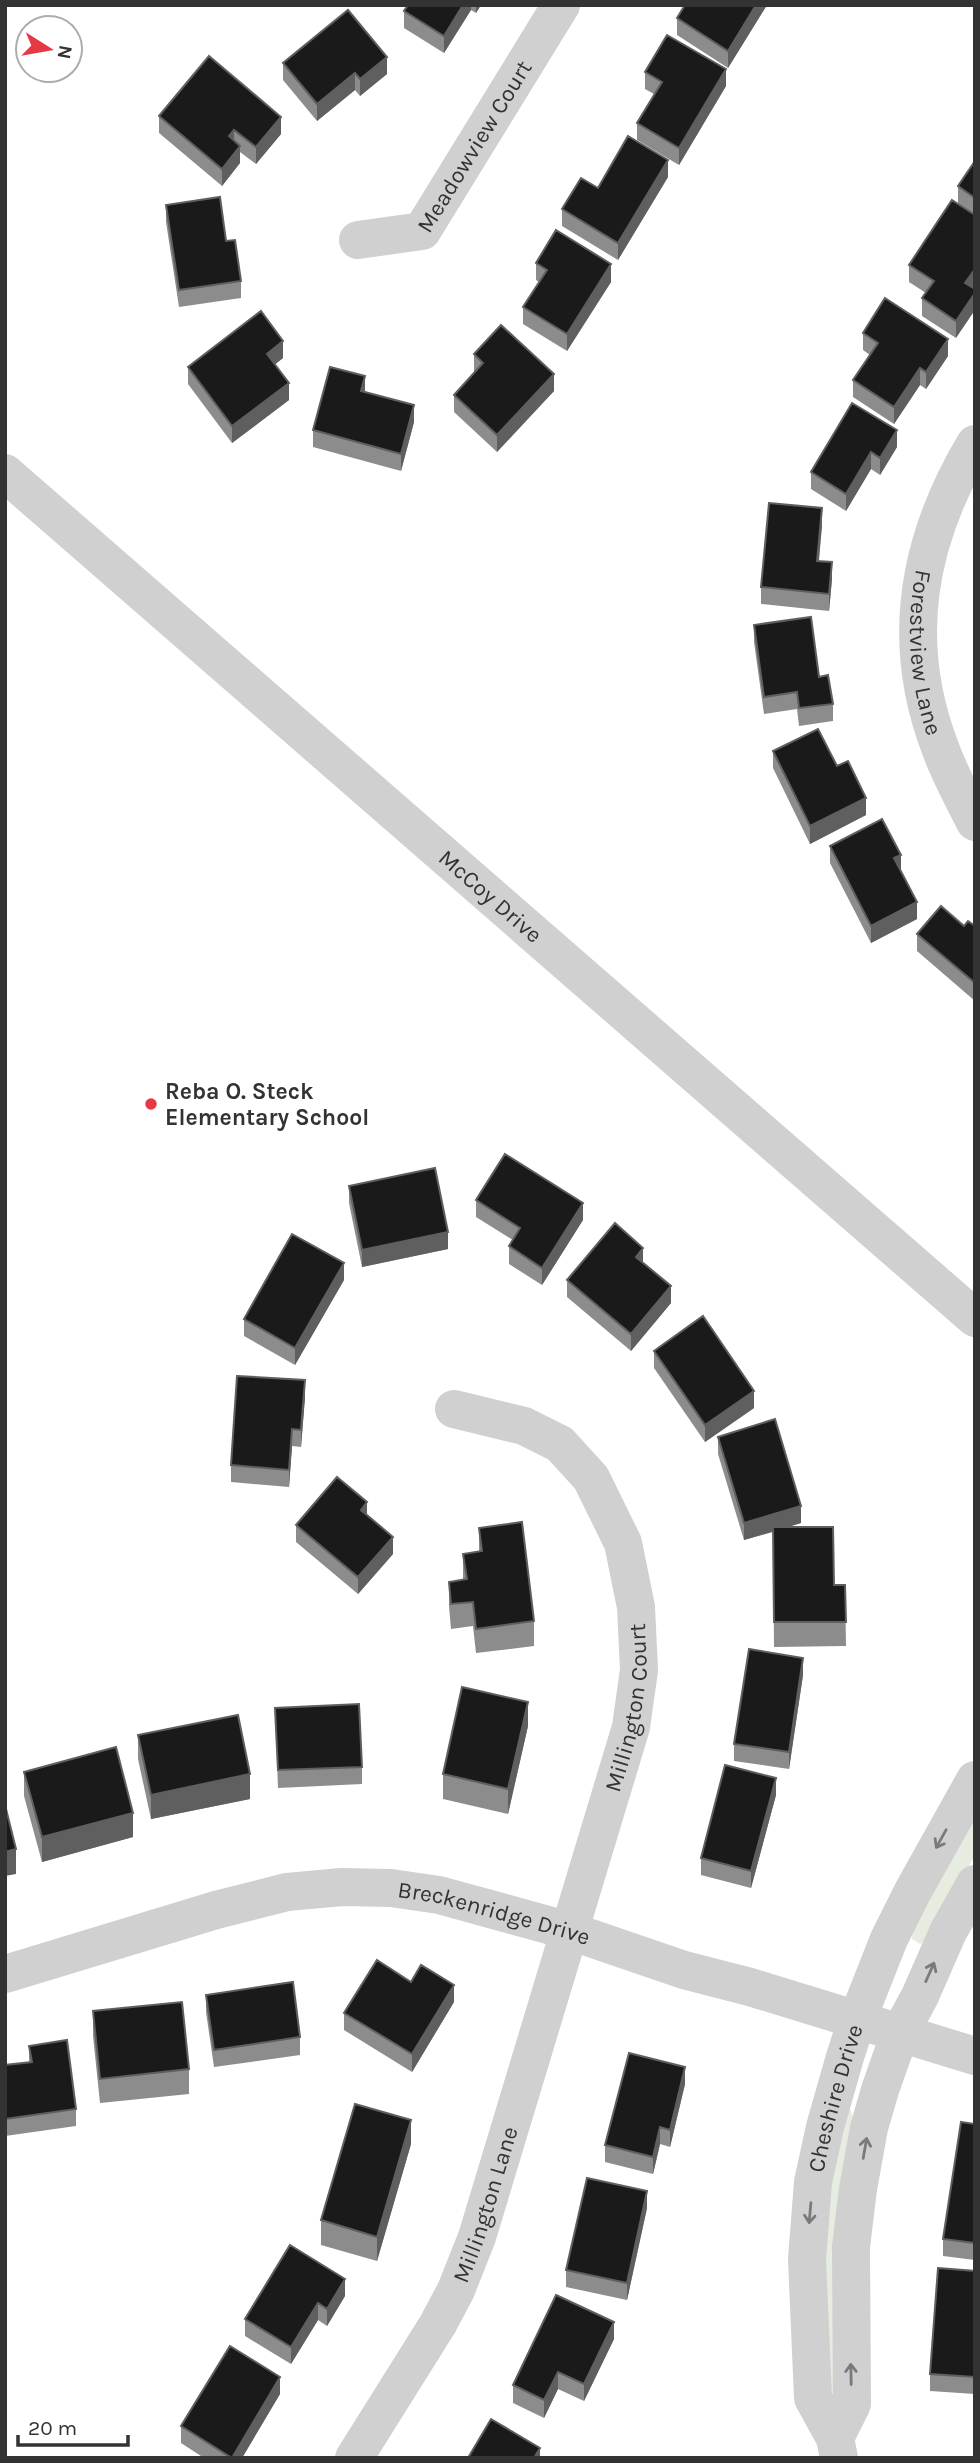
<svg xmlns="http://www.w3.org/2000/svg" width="980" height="2463" font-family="Karla,sans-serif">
  <rect width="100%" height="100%" fill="#fff"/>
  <!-- green -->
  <path fill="#e6ecdf" d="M975,1811V1855L928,1940L920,1944L912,1939L913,1928Z
    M846,2106L850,2109L853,2117L841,2392L832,2396L821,2332V2223Z"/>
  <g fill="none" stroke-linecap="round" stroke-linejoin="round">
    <!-- minor -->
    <g stroke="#d0d0d0" stroke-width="38">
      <path id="s1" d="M358,240L422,231L561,5"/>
      <path id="s2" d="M975,444C917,541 899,642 941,750C950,775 963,798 975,822"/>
      <path id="s3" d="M5,1974L216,1910L287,1892L342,1887L391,1888L439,1895L570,1931L684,1970L750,1987L975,2056"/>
      <path d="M835,2438L852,2404L851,2247L858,2189L869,2128L880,2090L900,2033L920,1996L948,1932L975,1884"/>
      <path id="s4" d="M354,2458L438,2324L456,2290L477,2237L631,1727L639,1670L636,1607L623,1543L591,1478L560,1444L524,1426L454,1409"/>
      <path id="s5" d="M839,2458L835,2438L813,2398L807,2259L813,2182L825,2127L845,2057L857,2020L889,1939L913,1891L975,1780"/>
    </g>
    <!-- tertiary -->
    <path stroke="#d0d0d0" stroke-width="38" id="s6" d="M5,473L975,1318"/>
  </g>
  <!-- wall -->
  <path fill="#8c8c8c" d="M408,5H481L476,13L471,10L444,53L404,28V11Z
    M685,5H767L728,68L677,35V18Z
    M283,63L387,74L360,96L355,90L317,121L283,80Z
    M645,72L726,86L679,165L637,140V123L654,94L645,89Z
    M159,116L281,134L256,164L240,152V163L222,186L159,133Z
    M975,161V215L958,203V186Z
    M668,177L618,260L562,226V209L598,188Z
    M166,205L226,241L241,281V298L179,307L166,222Z
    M536,263L611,282L567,351L523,324V307L539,282L536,280Z
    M909,265L973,288L956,338L922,316V298L926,293L909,282Z
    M863,333L948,356L926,389L920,385L894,424L853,397V380L870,355L863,350Z
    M474,354L554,391L497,452L454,412V395L475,372L474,371Z
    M283,358L275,364L289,400L232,443L188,384V367Z
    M365,392L414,422L401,471L313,447V430Z
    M852,403L897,447L880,475L871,469L846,511L811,489V472Z
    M822,525L819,561L832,579L829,611L761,604V587Z
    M754,625L819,677L833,704V721L799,726L797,709L764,714L754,642Z
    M773,751L837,766L866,815L810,844L773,768Z
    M830,846L901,871L917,919L871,943L830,863Z
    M964,926H975V1001L917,951V934Z
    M349,1186L448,1249L362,1267L349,1203Z
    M476,1200L583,1220L542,1285L509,1264V1246L513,1240L476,1217Z
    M344,1280L295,1365L244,1336V1319Z
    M567,1280L671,1303L631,1351L567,1297Z
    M654,1351L754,1408L705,1442L654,1368Z
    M305,1397L301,1447L292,1446L289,1487L231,1482V1465Z
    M718,1437L801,1523L788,1527L834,1585H845L846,1646L774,1647L773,1532L744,1540L718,1454Z
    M367,1515L393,1554L358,1594L296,1542V1525Z
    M479,1528L534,1621V1646L476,1653L473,1626L451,1629L449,1606V1582L463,1580V1554L479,1551Z
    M803,1675L789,1769L734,1761V1744Z
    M275,1708L362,1767V1784L278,1788Z
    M528,1726L508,1814L443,1799V1774Z
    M138,1735L250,1799L151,1819L138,1759Z
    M24,1772L133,1837L42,1862L24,1796Z
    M776,1795L751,1888L701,1875V1858Z
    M411,1982L454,2002L412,2072L344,2030V2013Z
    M206,1995L300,2037V2055L214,2067L206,2012Z
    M93,2011L189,2069V2094L100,2103L93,2036Z
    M29,2046L76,2109V2126L5,2136V2065L29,2062Z
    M685,2084L670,2147L660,2144L653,2174L605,2162V2145Z
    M975,2124V2260L943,2256V2239Z
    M411,2144L377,2261L321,2245V2220Z
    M647,2208L627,2300L566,2287V2270Z
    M975,2271V2394L930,2391V2374Z
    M345,2296L327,2326L318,2320L291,2364L245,2336V2319Z
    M614,2339L584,2401L558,2389L544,2418L513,2403V2385Z
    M280,2394L242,2458H204L181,2443V2426Z"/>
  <!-- shaded-wall -->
  <path fill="#5f5f5f" d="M463,5H471V10L444,53V36Z
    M476,5H481L476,13Z
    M756,5H767L728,68V51Z
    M387,57V74L360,96V79Z
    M726,69V86L679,165V148Z
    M355,73V90L317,121V104Z
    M281,117V134L256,164V147Z
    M234,130V147L229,136Z
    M240,146V163L222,186V169Z
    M668,160V177L618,260V243Z
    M611,264V282L567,351V334Z
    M975,269V286L965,300V283Z
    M975,293V310L956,338V321Z
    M948,339V356L926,389V372Z
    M283,341V358L267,371V354Z
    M920,368V385L894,424V407Z
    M554,374V391L497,452V435Z
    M365,376V393L361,391Z
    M289,383V400L232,443V426Z
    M414,405V422L401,471V454Z
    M897,430V447L880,475V458Z
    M871,452V469L846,511V494Z
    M822,508V525L817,578V561Z
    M832,562V579L829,611V594Z
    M866,798V815L810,844V826Z
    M901,855V873L894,858Z
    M917,902V919L871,943V926Z
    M583,1203V1220L542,1285V1268Z
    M448,1232V1249L362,1267V1250Z
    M643,1248V1265L636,1257Z
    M344,1263V1280L295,1365V1348Z
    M671,1286V1303L631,1351V1334Z
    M305,1380V1397L301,1447V1430Z
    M754,1391V1408L705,1442V1425Z
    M292,1429V1446L289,1487V1470Z
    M367,1502V1519L361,1510Z
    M801,1506V1523L744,1540V1523Z
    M393,1537V1554L358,1594V1577Z
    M803,1658V1675L789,1769V1752Z
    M528,1702V1726L508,1814V1789Z
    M250,1774V1799L151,1819V1795Z
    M776,1778V1795L751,1888V1871Z
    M133,1813V1837L42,1862V1837Z
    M16,1849V1874L5,1876V1852Z
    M454,1985V2002L412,2072V2054Z
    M685,2067V2084L670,2147V2130Z
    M411,2120V2144L377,2261V2237Z
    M660,2127V2144L653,2174V2157Z
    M647,2191V2208L627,2300V2283Z
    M345,2279V2296L327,2326V2309Z
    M318,2303V2320L291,2364V2347Z
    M614,2322V2339L584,2401V2384Z
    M558,2372V2389L544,2418V2400Z
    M280,2377V2394L242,2458H232Z
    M540,2448V2458H534Z"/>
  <!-- building -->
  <path fill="#1a1a1a" stroke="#5f5f5f" stroke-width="2" d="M408,5H463L444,36L404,11Z
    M685,5H756L728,51L677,18Z
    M348,10L387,57L360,79L355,73L317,104L283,63Z
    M667,35L726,69L679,148L637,123L662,82L645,72Z
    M209,56L281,117L256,147L234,130L229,136L240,146L222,169L159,116Z
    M628,136L668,160L618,243L562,209L581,178L598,188Z
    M975,161V198L958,186Z
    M220,197L226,241L235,240L241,281L179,290L166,205Z
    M952,200L975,215V269L965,283L975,289V293L956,321L922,298L934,281L909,265Z
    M556,230L611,264L567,334L523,307L547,270L536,263Z
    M885,298L948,339L926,372L920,368L894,407L853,380L878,343L863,333Z
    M261,311L283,341L267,354L289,383L232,426L188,367Z
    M501,325L554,374L497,435L454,395L483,363L474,354Z
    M330,367L365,376L361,391L414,405L401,454L313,430Z
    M852,403L897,430L880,458L871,452L846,494L811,472Z
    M769,503L822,508L817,561L832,562L829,594L761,587Z
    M811,617L819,677L828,675L833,704L799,708L797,692L764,697L754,625Z
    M818,729L837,766L848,761L866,798L810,826L773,751Z
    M882,819L901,855L894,858L917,902L871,926L830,846Z
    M941,906L964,926L968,921L975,926V983L917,934Z
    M505,1154L583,1203L542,1268L509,1246L520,1228L476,1200Z
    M435,1168L448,1232L362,1250L349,1186Z
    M615,1223L643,1248L636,1257L671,1286L631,1334L567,1280Z
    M292,1234L344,1263L295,1348L244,1319Z
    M703,1316L754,1391L705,1425L654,1351Z
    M237,1376L305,1380L301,1430L292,1429L289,1470L231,1465Z
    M775,1419L801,1506L744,1523L718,1437Z
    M337,1477L367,1502L361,1510L393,1537L358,1577L296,1525Z
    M522,1522L534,1621L476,1629L473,1602L451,1604L449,1582L467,1579L463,1554L482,1551L479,1528Z
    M773,1527H833L834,1585H845L846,1622H774Z
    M749,1649L803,1658L789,1752L734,1744Z
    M462,1687L528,1702L508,1789L443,1774Z
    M359,1704L362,1767L278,1770L275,1708Z
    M238,1715L250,1774L151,1795L138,1735Z
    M116,1747L133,1813L42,1837L24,1772Z
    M725,1765L776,1778L751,1871L701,1858Z
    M5,1805L16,1849L5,1852Z
    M377,1960L411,1982L421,1965L454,1985L412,2054L344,2013Z
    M293,1982L300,2037L214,2050L206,1995Z
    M182,2002L189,2069L100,2079L93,2011Z
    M67,2040L76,2109L5,2119V2065L32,2062L29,2046Z
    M629,2053L685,2067L670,2130L660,2127L653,2157L605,2145Z
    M355,2104L411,2120L377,2237L321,2220Z
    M961,2122L975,2124V2243L943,2239Z
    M587,2178L647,2191L627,2283L566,2270Z
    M290,2245L345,2279L327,2309L318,2303L291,2347L245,2319Z
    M938,2268L975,2271V2377L930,2374Z
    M556,2295L614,2322L584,2384L558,2372L544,2400L513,2385Z
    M230,2346L280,2377L232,2458L181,2426Z
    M491,2419L540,2448L534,2458H468Z"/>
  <!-- one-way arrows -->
  <defs><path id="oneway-shaft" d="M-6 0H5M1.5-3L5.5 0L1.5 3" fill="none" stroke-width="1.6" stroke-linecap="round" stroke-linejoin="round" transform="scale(1.75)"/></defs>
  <g stroke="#7a7a7a">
    <use href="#oneway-shaft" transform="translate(941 1839) rotate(119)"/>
    <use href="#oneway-shaft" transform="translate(930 1972) rotate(-66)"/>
    <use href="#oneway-shaft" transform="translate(865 2148) rotate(-80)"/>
    <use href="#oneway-shaft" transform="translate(810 2213) rotate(95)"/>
    <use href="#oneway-shaft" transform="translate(851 2374) rotate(-91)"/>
  </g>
  <!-- markers -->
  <circle fill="#e63946" stroke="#fff" stroke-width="2.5" cx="151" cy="1104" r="7"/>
  <g text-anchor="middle" stroke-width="7" stroke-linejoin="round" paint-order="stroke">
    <!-- street labels -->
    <g font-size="23" fill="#333" stroke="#fff">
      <text dy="8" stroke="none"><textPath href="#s1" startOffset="164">Meadowview Court</textPath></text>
      <text dy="8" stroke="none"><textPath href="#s2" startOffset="220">Forestview Lane</textPath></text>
      <text dy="8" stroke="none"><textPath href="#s6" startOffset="644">McCoy Drive</textPath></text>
      <text dy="8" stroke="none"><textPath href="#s4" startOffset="805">Millington Court</textPath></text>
      <text dy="8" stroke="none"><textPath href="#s3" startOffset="504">Breckenridge Drive</textPath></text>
      <text dy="8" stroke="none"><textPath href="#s5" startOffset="369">Cheshire Drive</textPath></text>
      <text dy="8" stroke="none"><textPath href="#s4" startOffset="287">Millington Lane</textPath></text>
    </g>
    <!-- poi labels -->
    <g font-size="23" font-weight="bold" fill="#333" stroke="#fff" text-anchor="start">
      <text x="165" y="1099">Reba O. Steck<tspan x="165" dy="26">Elementary School</tspan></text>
    </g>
  </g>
  <!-- border -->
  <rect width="980" height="2463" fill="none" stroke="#333333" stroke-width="14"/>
  <!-- north arrow -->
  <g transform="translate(49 49) rotate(101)"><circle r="33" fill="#ffffff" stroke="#adadad" stroke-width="2"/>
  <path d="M0-5L12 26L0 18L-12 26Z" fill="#e63946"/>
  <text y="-10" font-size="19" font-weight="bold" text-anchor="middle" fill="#333333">N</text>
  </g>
  <!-- scale -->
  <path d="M18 2435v10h110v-10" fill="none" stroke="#333333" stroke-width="3.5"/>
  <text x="28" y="2435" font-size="21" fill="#333333" stroke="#ffffff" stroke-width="5" paint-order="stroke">20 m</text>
</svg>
